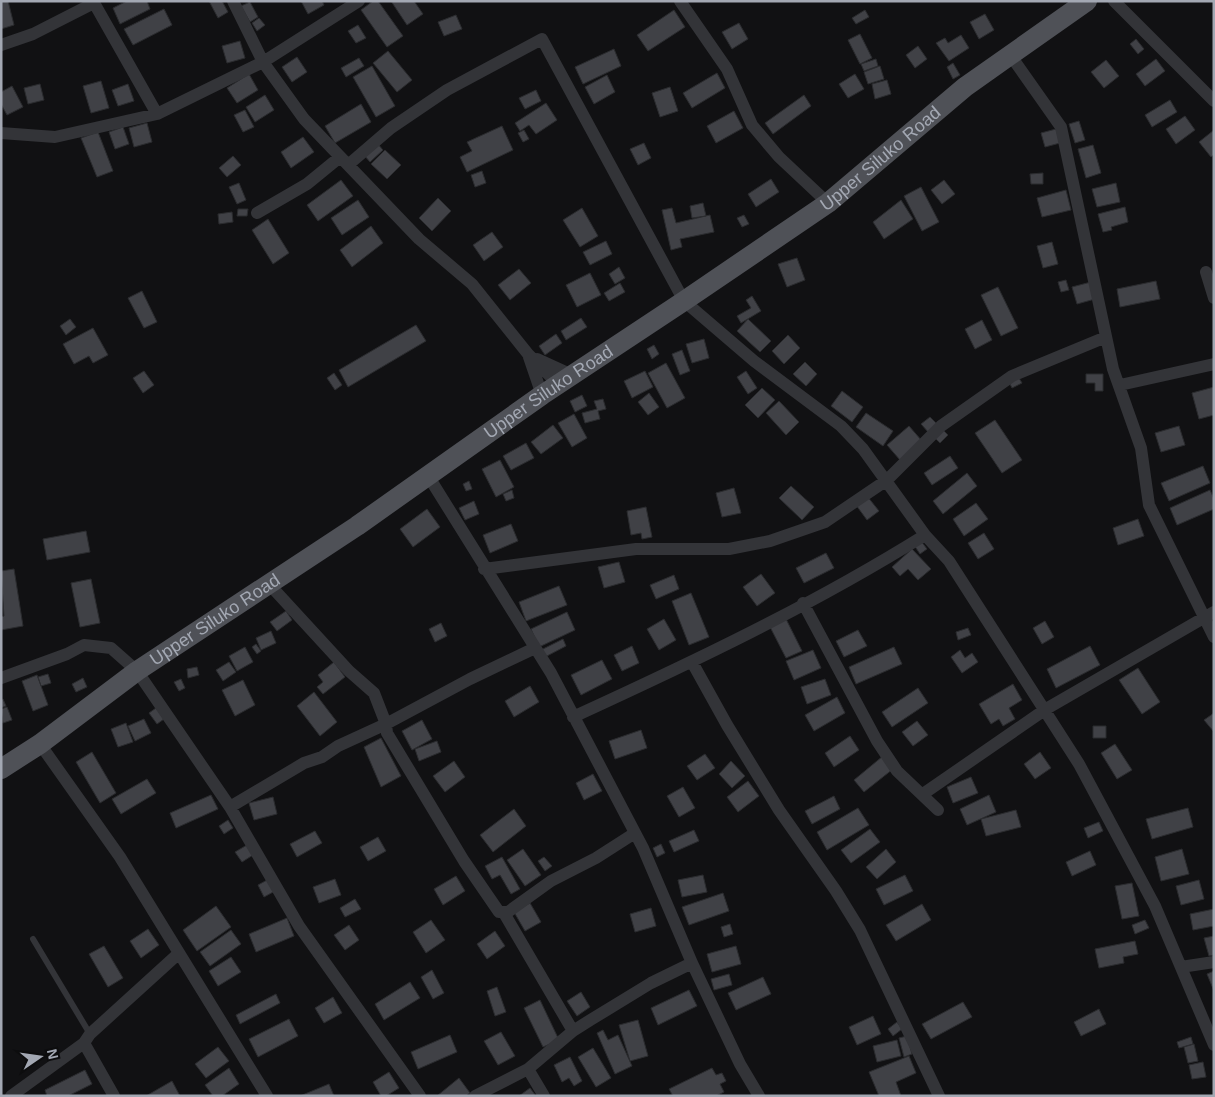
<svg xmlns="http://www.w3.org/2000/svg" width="1215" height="1097" font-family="Arial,sans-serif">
  <rect width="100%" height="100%" fill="#111113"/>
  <!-- building -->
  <path fill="#404146" stroke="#2b2c2f" d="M1,1H8L14,25L1,29Z
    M127,1H147L150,9L120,24L113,8Z
    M209,1H222L228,12L218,18Z
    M301,1H322L324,5L308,14Z
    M373,1H378L403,36L387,47L361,10Z
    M391,1H414L423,14L407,25Z
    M250,2L258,17L250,22L241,6Z
    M164,9L172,25L133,45L124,29Z
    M674,10L685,27L648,51L637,35Z
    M865,10L869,17L856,24L852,18Z
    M985,14L994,30L979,39L970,22Z
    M456,15L462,29L444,36L438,22Z
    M259,18L265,25L257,31L252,23Z
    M739,23L748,39L732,49L722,32Z
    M358,25L366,38L356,43L348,31Z
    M860,34L872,58L860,64L848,40Z
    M961,35L969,48L949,61L936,43L945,38L948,43Z
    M1136,39L1144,49L1138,54L1130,44Z
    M240,41L245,58L227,63L222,46Z
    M918,46L927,59L915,68L906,55Z
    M614,49L621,66L583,84L575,67Z
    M388,51L412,80L397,92L373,63Z
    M297,57L307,72L292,82L282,67Z
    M359,58L364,66L346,77L341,68Z
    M876,59L878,66L864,71L861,64Z
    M1156,59L1165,71L1145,86L1136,74Z
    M1106,60L1119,76L1104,88L1091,72Z
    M953,63L960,75L953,79L947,67Z
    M372,66L395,106L376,117L353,77Z
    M880,66L884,79L868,84L864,72Z
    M717,73L725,88L692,108L683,93Z
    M249,74L258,90L237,103L227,88Z
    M855,74L864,89L848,98L839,84Z
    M607,75L615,92L594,104L585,87Z
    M887,80L891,94L875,99L872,84Z
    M101,81L109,108L91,113L83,86Z
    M40,84L44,100L28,104L24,88Z
    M128,84L134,101L118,106L112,90Z
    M12,86L23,107L7,115L1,104V92Z
    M670,87L678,111L660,117L652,93Z
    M536,90L541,101L525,109L519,98Z
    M265,95L274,110L255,122L246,107Z
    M804,95L811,106L773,134L765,123Z
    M1170,100L1177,112L1152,127L1145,115Z
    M546,103L557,120L536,134L529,125L520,131L515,123Z
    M361,104L371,122L335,143L325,126Z
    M245,110L254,127L243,132L234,115Z
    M734,111L743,128L716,143L707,126Z
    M1185,116L1195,130L1176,144L1166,129Z
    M1079,121L1085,140L1075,143L1069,124Z
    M147,123L152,142L134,147L129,128Z
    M502,126L513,150L467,172L460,157L472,151L467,142Z
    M123,127L129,144L115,149L109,132Z
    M1056,129L1060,143L1045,147L1041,133Z
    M524,130L529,139L523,142L518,133Z
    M1214,130V154L1211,157L1199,142Z
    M98,132L113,171L97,177L81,138Z
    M303,137L314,152L291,168L281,152Z
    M377,143L383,150L370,162L364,155Z
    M644,143L651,158L638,165L630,149Z
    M1093,145L1101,173L1086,178L1078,149Z
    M385,150L401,165L387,179L371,164Z
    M233,156L241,165L227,177L219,168Z
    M482,171L486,183L475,187L471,175Z
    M1043,173V184H1031L1030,174Z
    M771,179L779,192L756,207L748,194Z
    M341,180L353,196L318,221L307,205Z
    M944,180L955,194L942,204L931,190Z
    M239,183L246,200L237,204L229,187Z
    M1116,183L1120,202L1097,207L1092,189Z
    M921,187L939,222L922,231L904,196Z
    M1066,190L1071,210L1042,217L1037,198Z
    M438,198L451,211L432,231L419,218Z
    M358,200L369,217L342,235L331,218Z
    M901,200L913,219L884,239L873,222Z
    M703,203L706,216L692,218L690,206Z
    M1125,207L1128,222L1111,227L1112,230L1103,232L1098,214Z
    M582,208L598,236L580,247L563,220Z
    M672,208L676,223L710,215L714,232L680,239L682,247L671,250L662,210Z
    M238,209H248L247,216H237Z
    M232,212L233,222L219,224L218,214Z
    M744,215L749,224L742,227L737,218Z
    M268,219L289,253L273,264L252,230Z
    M371,226L383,243L352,267L340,250Z
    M492,232L503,247L484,261L473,245Z
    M606,241L612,254L590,265L583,252Z
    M1052,242L1058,264L1043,268L1037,246Z
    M797,258L805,280L787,287L778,264Z
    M619,267L625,278L615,284L609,274Z
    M519,269L531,283L510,300L498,285Z
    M590,273L601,295L577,307L566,285Z
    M1066,280L1069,290L1061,292L1058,282Z
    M1156,281L1160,299L1120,307L1117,289Z
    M1091,282L1095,299L1077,304L1072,287Z
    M620,283L625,292L609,301L604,293Z
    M998,287L1018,328L1001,336L981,295Z
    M142,291L157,322L144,328L128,298Z
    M752,296L761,311L741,323L737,316L751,308L746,300Z
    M581,318L587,327L566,340L561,331Z
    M70,319L76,327L66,335L60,326Z
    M748,319L771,341L760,352L737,331Z
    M982,320L992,340L975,349L965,329Z
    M416,325L426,341L348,387L339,370Z
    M93,328L108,355L93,363L89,356L74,364L63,344Z
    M556,334L562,343L545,355L539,346Z
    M788,335L800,348L784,364L772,351Z
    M704,339L709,358L692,363L686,344Z
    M654,345L659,354L652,359L647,349Z
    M682,350L690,371L680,375L672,354Z
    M805,362L817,374L806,386L793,374Z
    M666,363L685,398L667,408L648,373Z
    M144,371L154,385L143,393L133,378Z
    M645,371L653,387L632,398L624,381Z
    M746,371L757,388L748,394L737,377Z
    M334,373L342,385L335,390L327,378Z
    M1086,374H1103V391H1095V383H1086Z
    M1017,375L1022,383L1012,388L1008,380Z
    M1214,387V415L1199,419L1192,393Z
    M762,388L775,400L758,418L745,405Z
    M842,391L863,407L852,422L831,406Z
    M649,393L659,407L648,415L638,402Z
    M582,395L587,406L575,412L570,401Z
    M603,399L606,409L598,411L600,419L585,423L582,413L597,409L594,401Z
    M779,401L799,422L786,435L766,413Z
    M866,413L893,431L883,446L856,427Z
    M574,414L587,438L572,447L558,423Z
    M930,417L938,425L929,433L921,424Z
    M995,420L1022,460L1002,473L975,433Z
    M553,425L563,438L541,454L531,442Z
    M909,426L922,441L900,460L887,445Z
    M1179,426L1185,445L1161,452L1155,433Z
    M942,429L948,435L940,443L934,437Z
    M526,443L534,458L511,470L503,456Z
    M950,456L958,468L932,485L924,473Z
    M500,460L514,487L496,497L482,469Z
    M1203,466L1210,483L1169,501L1161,483Z
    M967,473L977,486L943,514L933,501Z
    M469,481L472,489L466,491L463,484Z
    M791,486L814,507L802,520L779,498Z
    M734,488L741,513L722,517L716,493Z
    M512,490L514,498L506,501L503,494Z
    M1210,490L1214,499V509L1177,525L1170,508Z
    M867,496L879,511L867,520L856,505Z
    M474,501L479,514L465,520L459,508Z
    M976,503L988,519L964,536L953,519Z
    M646,507L652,537L642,539L641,533L631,535L627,511Z
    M427,509L440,527L413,547L400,529Z
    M1138,519L1144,536L1118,545L1113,528Z
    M511,524L518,541L490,553L483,535Z
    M86,531L90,552L47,560L43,539Z
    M984,533L994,549L978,559L968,543Z
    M921,541L927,549L920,554L914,545Z
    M912,549L931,569L918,580L908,569L900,576L892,567Z
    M826,553L834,568L804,583L796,568Z
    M619,562L625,582L604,588L598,567Z
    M14,569L23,626L1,630V617L4,616L1,571Z
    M761,574L775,593L757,606L743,587Z
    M674,575L679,589L656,599L650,585Z
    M91,579L100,623L80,627L71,583Z
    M559,586L567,605L526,621L519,602Z
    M691,593L709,637L689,645L672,601Z
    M286,611L292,620L277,631L270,622Z
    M567,612L575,630L539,647L531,629Z
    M784,615L802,651L786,658L768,623Z
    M664,619L676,640L659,650L647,629Z
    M1045,621L1054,637L1042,644L1033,628Z
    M441,623L447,636L435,642L429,629Z
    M968,628L971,635L958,640L956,632Z
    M858,630L867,646L844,657L836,641Z
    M271,631L276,643L261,650L256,638Z
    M563,639L566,646L545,657L541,650Z
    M256,644L261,651L257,654L252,647Z
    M632,646L639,663L622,671L614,655Z
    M1090,646L1100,665L1056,688L1047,669Z
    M245,647L253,662L237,671L229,656Z
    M894,647L902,664L856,684L849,667Z
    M813,650L821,668L794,680L786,661Z
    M960,650L965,658L972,653L978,662L962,673L951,657Z
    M602,660L612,679L581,695L571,675Z
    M229,662L236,672L223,681L216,670Z
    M334,662L345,677L323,694L317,687L323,682L318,675Z
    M197,667L199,675L188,678L187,669Z
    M1138,668L1160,702L1142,714L1119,680Z
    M48,674L51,683L41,686L38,677Z
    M37,675L48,705L33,711L22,681Z
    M83,678L87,687L76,692L72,684Z
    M181,679L185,688L179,691L174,682Z
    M825,679L831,695L807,704L801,687Z
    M243,680L255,705L235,716L222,690Z
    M1013,684L1022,700L1009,708L1015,719L1003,726L999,719L991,724L979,704Z
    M530,686L539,702L514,717L505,701Z
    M918,688L928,703L892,727L882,712Z
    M314,692L337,722L320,736L297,706Z
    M837,697L845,713L814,731L805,715Z
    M3,699L6,706L1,708V700Z
    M7,707L12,720L3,723L1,709Z
    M156,708L164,719L157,724L149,713Z
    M1214,713V732L1204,720Z
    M144,719L151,733L135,741L128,726Z
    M422,720L432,739L412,750L402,731Z
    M917,721L928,735L913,746L902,732Z
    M126,723L133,742L118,747L111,729Z
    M1093,726H1106V738H1093Z
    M641,730L647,748L615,759L609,741Z
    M850,736L859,750L834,767L825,753Z
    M381,738L401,776L381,787L364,747Z
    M437,741L441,752L419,761L415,749Z
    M1115,744L1132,770L1117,779L1101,753Z
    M92,752L116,793L100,803L76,762Z
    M1040,752L1051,768L1035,779L1024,764Z
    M705,754L715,768L697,780L687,766Z
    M883,756L893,769L864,792L854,780Z
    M454,761L465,777L445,792L433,776Z
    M731,761L745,776L732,788L719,774Z
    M593,774L602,791L584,800L576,783Z
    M971,777L978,793L953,803L947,787Z
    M147,779L156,793L121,814L112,799Z
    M748,781L759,796L738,812L727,797Z
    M683,787L695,808L679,817L667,796Z
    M211,795L218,809L176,828L170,813Z
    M989,795L996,812L967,825L960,809Z
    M834,796L840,809L812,824L805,811Z
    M273,797L277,814L254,820L249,803Z
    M858,808L869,825L827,850L817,832Z
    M1188,808L1193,827L1152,839L1146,819Z
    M514,809L526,826L493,852L480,835Z
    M1016,810L1021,827L986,836L981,819Z
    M228,820L233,828L224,834L219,826Z
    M1099,822L1103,831L1088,838L1084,828Z
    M870,829L880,842L851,863L841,850Z
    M694,830L699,841L674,852L669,841Z
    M315,831L322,843L297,857L290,844Z
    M378,837L386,851L368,861L360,847Z
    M661,844L665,853L657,857L653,848Z
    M247,845L253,855L242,862L235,852Z
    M523,849L541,875L525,886L507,860Z
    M886,849L896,862L877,879L866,867Z
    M1182,849L1189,874L1161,881L1155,857Z
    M1090,851L1096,865L1072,876L1066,862Z
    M502,857L520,889L511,894L500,875L492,879L485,866Z
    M544,857L552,866L545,871L538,861Z
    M703,875L707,892L682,897L678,880Z
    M905,875L913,891L884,905L876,889Z
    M456,876L465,891L443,905L434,889Z
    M269,879L275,891L264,897L258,885Z
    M335,879L341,895L319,903L313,887Z
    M1199,880L1204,899L1181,905L1176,886Z
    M1132,883L1139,916L1122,919L1115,886Z
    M723,893L729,911L689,925L682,907Z
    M355,899L361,909L345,917L340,908Z
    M530,903L541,922L525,931L514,912Z
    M922,904L931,920L896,941L886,925Z
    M216,906L231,927L197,951L183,930Z
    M651,908L656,926L635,932L630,914Z
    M1214,909V926L1193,930L1190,914Z
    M287,918L294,936L256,952L249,934Z
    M431,920L445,940L426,953L413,932Z
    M1145,920L1149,928L1135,934L1132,925Z
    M730,924L733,934L724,937L721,927Z
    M349,925L359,940L345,950L334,935Z
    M148,929L159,945L141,958L130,941Z
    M231,930L241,944L210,966L200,952Z
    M495,931L505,946L487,959L477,944Z
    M1214,936V955L1209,956L1204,938Z
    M1135,941L1138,954L1123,957L1124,963L1099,968L1095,949Z
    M104,946L123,978L108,987L89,954Z
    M736,946L741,964L712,972L707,954Z
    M231,957L241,972L218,986L209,971Z
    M432,970L444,993L433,999L421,977Z
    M1214,971V991L1207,974Z
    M729,974L732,985L714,990L711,979Z
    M763,977L771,994L736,1010L728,993Z
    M410,982L420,998L384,1020L375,1004Z
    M497,987L506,1012L495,1016L487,991Z
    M689,990L697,1006L658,1025L651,1008Z
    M581,992L590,1007L577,1016L567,1001Z
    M276,994L280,1003L240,1024L236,1015Z
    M333,997L342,1013L324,1023L315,1008Z
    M540,1000L559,1040L543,1047L524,1008Z
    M963,1002L972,1017L931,1039L922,1024Z
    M1099,1009L1106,1024L1081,1036L1074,1022Z
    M873,1016L881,1034L857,1045L849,1027Z
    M289,1019L298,1036L258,1057L249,1039Z
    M638,1020L648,1056L630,1061L619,1025Z
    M897,1022L902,1029L893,1036L888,1029Z
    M603,1030L608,1040L618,1035L632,1066L615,1074L597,1033Z
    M501,1032L515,1056L498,1065L484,1041Z
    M450,1035L457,1052L418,1069L411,1052Z
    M907,1036L912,1054L904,1057L899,1038Z
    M1191,1037L1193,1044L1179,1048L1177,1042Z
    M897,1040L901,1056L877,1062L873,1046Z
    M1194,1044L1198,1061L1188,1063L1184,1047Z
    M218,1047L229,1061L206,1078L195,1064Z
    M593,1048L611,1078L596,1087L578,1057Z
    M909,1056L916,1073L896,1082L901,1096H879L869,1072Z
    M570,1057L582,1081L574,1086L569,1078L562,1082L554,1065Z
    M1203,1062L1206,1077L1192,1079L1189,1065Z
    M229,1068L239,1084L222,1096H213L205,1085Z
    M712,1068L716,1075L722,1073L726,1081L720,1084L724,1092L716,1096H673L669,1089Z
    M85,1070L92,1084L68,1096H47L45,1090Z
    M389,1072L399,1088L386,1096H381L373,1082Z
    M459,1078L470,1093L466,1096H437Z
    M172,1081L180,1096H146Z
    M329,1084L334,1096H300Z
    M530,1088L536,1096H519Z"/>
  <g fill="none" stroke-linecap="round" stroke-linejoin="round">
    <!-- lane -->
    <path stroke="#333438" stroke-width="6" d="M33,939L90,1034"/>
    <!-- street -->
    <path stroke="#333438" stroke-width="12" d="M93,1L157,114
      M233,1L263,62L304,119L419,239L472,284L528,354L558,384
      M680,1L727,69L752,125L779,157L828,203
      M1114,1L1214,101
      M1,45L33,34L94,3
      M1011,56L1061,127L1113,369L1141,448L1149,505L1214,637
      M1,133L55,137L157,114L263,62L359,1
      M348,165L391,128L447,90L542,39L684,301L754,361L841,426L863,449L925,535L949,561L1079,764L1155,906L1214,1045
      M257,213L307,184L340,157
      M1206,272L1214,298
      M529,357L542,395
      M537,359L572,375
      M1120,385L1214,364
      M427,474L551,673L643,848L692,963L740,1064L759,1096
      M484,569L636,549H729L770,541L825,522L887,480L941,426L1012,376L1106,337
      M803,603L877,741L897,771L938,810
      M535,648L470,679L386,724L387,733L464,861L499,912H508L551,881L596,858L635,833
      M692,662L727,725L779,810L836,891L860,930L939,1096
      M1,678L67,654L84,645L111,648L137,671L230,807L299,926L420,1096
      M573,717C693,662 813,605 925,535
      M40,744L120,857L267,1096
      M923,794L1046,709L1214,612
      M230,807L304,763L322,757L338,746L386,724L374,693L349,671L269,584
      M504,913L573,1031
      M1181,967L1214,962
      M528,1069L544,1096
      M11,1096L84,1043
      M114,1096L84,1043L90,1034L178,954
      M475,1096L528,1069L573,1031L592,1019L651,983L692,963"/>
    <!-- primary -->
    <path stroke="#4f5157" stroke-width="20" id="s1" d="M1,769L40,744L137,671L357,526L542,395L684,301L828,203L965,87L1087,1"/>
  </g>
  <g text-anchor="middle" stroke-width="4" stroke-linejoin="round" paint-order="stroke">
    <!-- street labels -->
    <g font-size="18" fill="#a3a8b3" stroke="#0d0d0e">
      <text dy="6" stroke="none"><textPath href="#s1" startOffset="1071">Upper Siluko Road</textPath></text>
      <text dy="6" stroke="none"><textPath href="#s1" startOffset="665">Upper Siluko Road</textPath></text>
      <text dy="6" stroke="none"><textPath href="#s1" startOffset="261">Upper Siluko Road</textPath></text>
    </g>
  </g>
  <!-- border -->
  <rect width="1215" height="1097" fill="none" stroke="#a3a8b3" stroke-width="5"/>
  <!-- north arrow -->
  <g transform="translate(40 1057) rotate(77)" stroke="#0d0d0e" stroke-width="4" paint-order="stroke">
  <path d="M0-4L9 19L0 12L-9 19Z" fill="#a3a8b3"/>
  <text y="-8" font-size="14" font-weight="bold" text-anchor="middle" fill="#a3a8b3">N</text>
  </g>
</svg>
